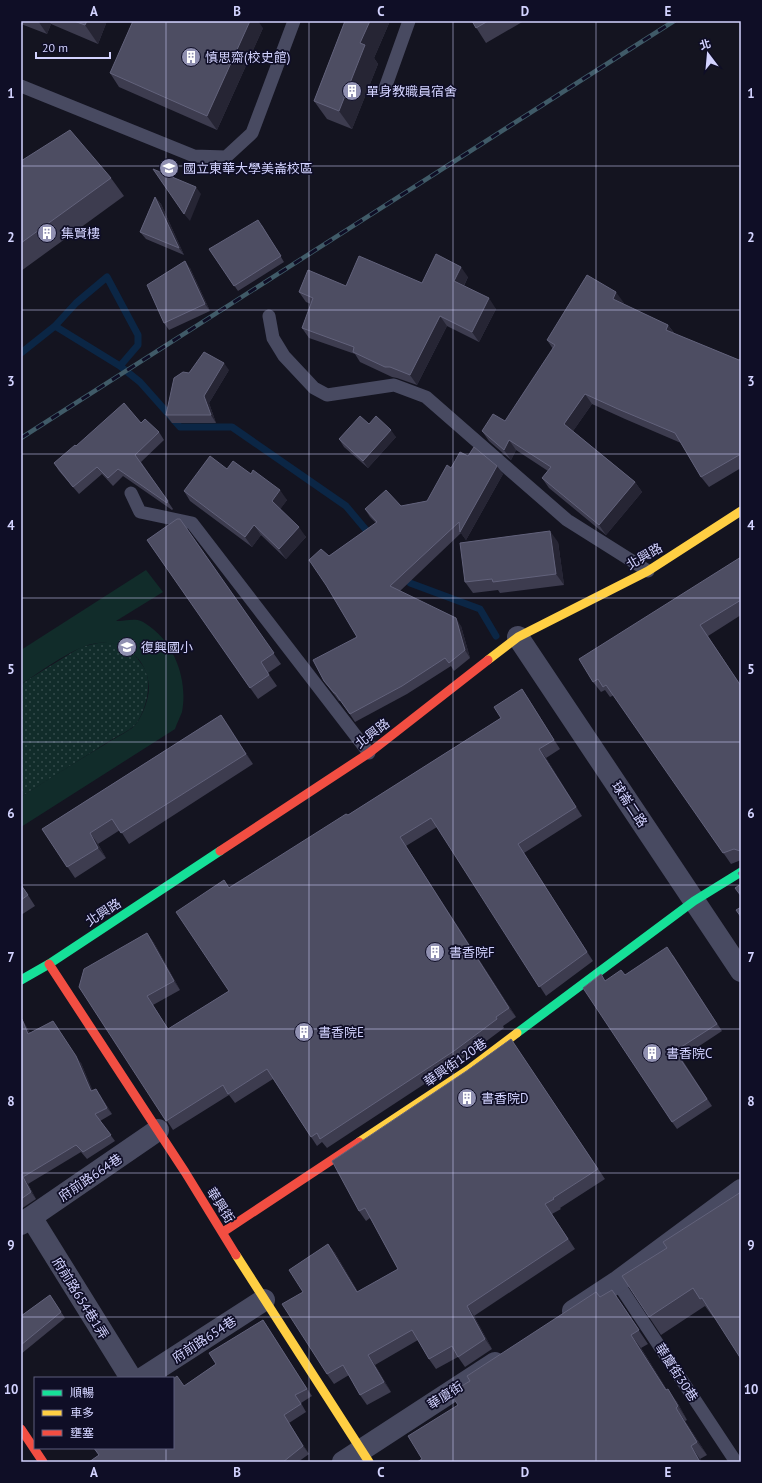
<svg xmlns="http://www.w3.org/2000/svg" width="762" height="1483" font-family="'PT Sans','Noto Sans TC',sans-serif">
  <defs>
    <pattern id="green-dots" width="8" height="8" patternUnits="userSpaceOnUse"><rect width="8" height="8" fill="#112c2a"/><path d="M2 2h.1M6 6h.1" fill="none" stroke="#334a4a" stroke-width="1.8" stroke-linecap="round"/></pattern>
  </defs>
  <rect width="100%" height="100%" fill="#141420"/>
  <!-- green -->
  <path fill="url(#green-dots)" d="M98,643C122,642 129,646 143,666C154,681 146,710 136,724C132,729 118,736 111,740C81,759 51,778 21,797V684L81,647Z"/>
  <!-- pitch -->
  <path fill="#112c2a" d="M146,570L163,592L116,621C123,621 135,618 141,621C144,622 146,624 149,626C175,644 188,681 182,712C180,717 177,723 175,729L21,827V797C50,778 79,760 109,742C116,737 132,730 136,724C143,715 149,698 149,687C148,659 124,640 98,643C75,645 41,672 21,684V650Z"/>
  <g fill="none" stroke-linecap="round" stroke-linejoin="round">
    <!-- stream -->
    <path stroke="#0b2645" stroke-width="7" d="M55,326L76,303L107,277L138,335V345L120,366
      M21,353L55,326L120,366L140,382L180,427H232L346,506L372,537
      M404,576L410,583L480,609L496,636"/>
    <!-- lane -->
    <path stroke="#484a61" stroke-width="13" d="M21,86L194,156L226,157L252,133L294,21
      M384,91L409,21
      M269,316L273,338L284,356L314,388L327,395L394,385L426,397L567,520L648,571
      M131,493L140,512L192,523L369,753
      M617,1282L736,1462"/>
    <!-- street -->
    <path stroke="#484a61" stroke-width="22" d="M518,637L741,971
      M31,1217L131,1378
      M21,1224L158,1130
      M573,1311L617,1282L741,1190
      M143,1378L264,1300
      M343,1462L495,1363"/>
    <!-- fast -->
    <path stroke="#16e098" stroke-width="9" d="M21,980L49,964L220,851
      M517,1033L694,901L741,872"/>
    <!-- slow -->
    <path stroke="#ffcf43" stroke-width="9" d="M488,660L518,637L648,571L741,511
      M359,1142L468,1070L517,1033
      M236,1255L369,1462"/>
    <!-- jam -->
    <path stroke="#f24e42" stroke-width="9" d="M220,851L369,753L488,660
      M49,964L185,1172L236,1255
      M223,1232L359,1142
      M21,1429L43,1462"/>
    <defs>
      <path id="rail" d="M21,438L674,21"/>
    </defs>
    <!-- rail casing -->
    <use href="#rail" stroke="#405b68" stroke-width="4.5"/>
    <!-- rail -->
    <use href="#rail" stroke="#0f0e26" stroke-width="3" stroke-dasharray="9" stroke-linecap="butt"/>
  </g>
  <!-- wall -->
  <path fill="#3d3c4f" d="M21,21H107L98,44L51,24L47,34L21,24Z
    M345,21H390L374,58L378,64L352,129L327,119L314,101Z
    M472,21H524L486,43Z
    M263,28L217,130L119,87L110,73Z
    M21,161L111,178L124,196L21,271Z
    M155,197L161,204L184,255L146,239L140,232Z
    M262,225L284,262L238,291L209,249Z
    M190,268L210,311L169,330L164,323Z
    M468,277L464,286L496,309L479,342L447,326L417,385L397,378L392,377L360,362L355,354L309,338L302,328L311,304L306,302L299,292L346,286L422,283Z
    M624,303L623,304L668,325L675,334L739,360L741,358V468L709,487L701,477L681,443L625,419L592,404L573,431L635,482L642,492L606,535L549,488L542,478L548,471L516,450L511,460L489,441L482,431L505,421L553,349L547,340Z
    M229,370L209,403L216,423H172L166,415Z
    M141,423L159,432L164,440L141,462L173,509L172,510L123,476L113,486L102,474L79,494L59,471L54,463Z
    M369,424L396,437L368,468L344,447L339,439Z
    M451,468L503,474L466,540L461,533L400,591L461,626L470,658L454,671L451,666L407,694L355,722L341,701H339L324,681L357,637L327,586L329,556L376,523L370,517L365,509L401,506L427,501Z
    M227,469L287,500L280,509L306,537L286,559L261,535L252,547L190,501L184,491Z
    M180,519L281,664L268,673L277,686L258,699L147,540Z
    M558,542L564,585L500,593L498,590L473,593L465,582Z
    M741,557V615L708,636L741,686V860L731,864L614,695L610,697L605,690L601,692L593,682Z
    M528,698L560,749L546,758L582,816L524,853L593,961L546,996L437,827L406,846L516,1017L503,1026L504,1028L461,1060L327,1148L322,1142L317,1146L273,1079L235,1103L229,1095L173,1130L79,987L147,933L154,943L180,990L153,1005L168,1029L229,991V887L348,815L501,718Z
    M221,715L253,764L129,844L120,830L98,844L106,858L75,878L42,829Z
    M21,884L35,906L21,915Z
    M673,955L722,1031L681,1058L712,1106L677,1129L672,1122L606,980L625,975Z
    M21,1019H22L30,1033L81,1063L92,1090L100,1095L112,1114L100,1121L115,1141L87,1159L81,1152L28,1184L36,1199L21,1209Z
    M511,1039L605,1179L560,1208L561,1209L552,1214L575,1249L474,1316L492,1349L465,1367L458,1357L436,1369L429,1359L418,1340L375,1365L391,1392L367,1405L360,1395L349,1375L334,1384L327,1374L303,1292L328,1244L335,1253L358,1292L398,1269L370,1218L366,1221L359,1211L468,1070Z
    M741,1192L714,1317H713L705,1306L661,1335L649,1317L667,1248Z
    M612,1290L648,1344L641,1348L667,1390L677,1402L687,1420L685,1421L707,1455L700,1459L702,1462H417L422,1459L458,1405L470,1381Z
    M50,1295L65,1318L21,1354V1316Z
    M263,1320L312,1396L301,1403L306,1412L289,1423L309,1454L298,1462H89L99,1455L93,1448H173L184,1386L216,1364Z"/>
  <!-- shaded-wall -->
  <path fill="#262534" d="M38,21H49L51,24L47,34Z
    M87,21H107L98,44L85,25Z
    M250,21H258L263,28L217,130L207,116Z
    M370,21H390L374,58L378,64L352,129L339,111L360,43Z
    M196,187L201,194L190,221L184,214Z
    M155,197L161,204L184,255L179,248Z
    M185,261L190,268L210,311L205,304Z
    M461,267L468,277L461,291L454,281Z
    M616,292L624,303L620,309L613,299Z
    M489,298L496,309L479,342L472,332Z
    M440,316L447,326L417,385L410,375Z
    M668,325L675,335L666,330Z
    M224,363L229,370L209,403L216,423L211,415L204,396Z
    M585,394L592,404L571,434L564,424Z
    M391,430L396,437L368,468L363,461Z
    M509,440L516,450L511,460L504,450Z
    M497,466L503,474L466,540L460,532Z
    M635,482L642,492L606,535L599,525Z
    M280,490L287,500L279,511L272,501Z
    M254,525L261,535L252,547L245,537Z
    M299,527L306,537L286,559L279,549Z
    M550,531L558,542L564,585L556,574Z
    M456,618L461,626L470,658L465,650Z
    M522,689L528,698L560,749L554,740Z
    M221,715L229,726L253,764L246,754Z
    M539,749L546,758L582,816L576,807Z
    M90,833L98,844L106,858L98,848Z
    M400,837L406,846L516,1017L509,1008Z
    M518,844L524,853L593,961L587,952Z
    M147,933L154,943L180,990L174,981Z
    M22,1019L26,1026L33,1041L28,1034Z
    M53,1021L81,1063L96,1098L91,1091Z
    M96,1089L100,1095L112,1114L107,1108Z
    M23,1177L28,1184L36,1199L31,1192Z
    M328,1244L335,1253L364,1302L357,1292Z
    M467,1306L474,1316L492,1349L485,1339Z
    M263,1320L268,1327L312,1396L307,1389Z
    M631,1335L641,1348L675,1403L666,1390Z
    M368,1355L375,1365L391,1392L384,1382Z
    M668,1389L677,1402L687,1420L678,1406Z
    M676,1408L685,1421L707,1455L697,1442Z
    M284,1415L289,1423L309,1454L303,1446Z
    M691,1446L700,1459L702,1462H700Z"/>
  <!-- building -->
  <path fill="#4d4d62" stroke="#62627b" d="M74,21H87L85,25Z
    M133,21H250L207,116L110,73Z
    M345,21H370L360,43L365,45L339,111L314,101Z
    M472,21H488L476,28Z
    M70,130L111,178L21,243V161Z
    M153,169L196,187L184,214Z
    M155,197L179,248L140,232Z
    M258,220L281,256L234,286L209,249Z
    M436,254L461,267L454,281L489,298L472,332L440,316L410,375L390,367H385L353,352L354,347L302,328L313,298L299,292L308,270L346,286L359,256L422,283Z
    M185,261L205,304L164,323L147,285Z
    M587,275L616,292L613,299L668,325L666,330L739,360L741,358V454L701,477L675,433L618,409L585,394L564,424L635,482L599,525L542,478L551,467L509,440L504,450L482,431L493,414L505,421L555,345L547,340Z
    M204,352L224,363L204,396L211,415H166L174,378L183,372L189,373Z
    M124,403L141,423L145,419L159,432L135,455L168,501L167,503L118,469L108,478L97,467L73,487L54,463L75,445L76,446Z
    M360,416L369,424L376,416L391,430L363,461L339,439Z
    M474,447L497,466L460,532L459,522L390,586L456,618L465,650L449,663L445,658L402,686L350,714L335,693H334L324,681L313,660L357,637L326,585L309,560L321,549L329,556L377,522L365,509L386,490L401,506L427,501L447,465L451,468L460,452L468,456Z
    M210,456L227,469L233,461L251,474L253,470L280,490L272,501L299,527L279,549L254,525L245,537L184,491Z
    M177,519H180L274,653L261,662L269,675L250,688L147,540Z
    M550,531L556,574L493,582L492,579L465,582L460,543Z
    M741,557V600L700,625L741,686V852L740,851L734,849L723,853L606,685L603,687L598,679L593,682L579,659Z
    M522,689L554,740L539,749L576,807L518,844L587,952L539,987L431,818L400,837L509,1008L496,1017L497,1019L454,1051L320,1139L317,1133L311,1137L267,1069L228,1094L223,1085L166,1121L79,987L84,969L147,933L174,981L147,996L168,1029L229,991L176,912L224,880L229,888L346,814L348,815L501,718L494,707Z
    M221,715L246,754L121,833L112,819L90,833L98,848L67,867L42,829Z
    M741,870V878L738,873Z
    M741,884V896L735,888Z
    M21,885L28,895L21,900Z
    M741,907V917L736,910Z
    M667,947L717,1024L675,1051L707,1099L672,1122L583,988L601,974L605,981L621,970L625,975Z
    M21,1019H22L28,1034L53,1021L76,1056L91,1091L96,1089L107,1108L95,1114L111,1135L83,1152L76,1145L23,1177L31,1192L21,1199Z
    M511,1039L598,1169L553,1198L554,1199L545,1204L568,1239L467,1306L485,1339L458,1357L452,1346L429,1359L412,1330L368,1355L384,1382L360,1395L343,1365L327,1374L282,1304L303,1292L289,1270L328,1244L357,1292L398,1269L365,1208L359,1211L332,1161L468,1070Z
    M741,1192V1359L702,1298L700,1299L693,1288L649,1317L622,1276L667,1248L663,1242Z
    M612,1290L639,1330L631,1335L666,1390L668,1389L678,1406L676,1408L697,1442L691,1446L700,1462H417L422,1459L408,1436L458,1405L450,1393L470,1381L467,1376L596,1292L600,1297Z
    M50,1295L61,1312L21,1345V1316Z
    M263,1320L307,1389L295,1395L301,1404L284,1415L303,1446L283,1462H89L99,1455L94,1448H173V1379L177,1376L184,1386L216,1364L209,1353Z"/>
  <!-- grid -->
  <path fill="none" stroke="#d3d3ff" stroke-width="1" stroke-opacity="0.55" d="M166,21V1378M309,21V1462M453,21V1462M596,21V1462M21,166H741M21,310H741M21,454H741M21,598H741M21,742H741M21,885H741M21,1029H741M21,1173H741M21,1317H741M166,1448V1462"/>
  <!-- icons -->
  <defs>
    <symbol id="building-disc" viewBox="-11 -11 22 22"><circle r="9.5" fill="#9090b1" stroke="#0f0e26"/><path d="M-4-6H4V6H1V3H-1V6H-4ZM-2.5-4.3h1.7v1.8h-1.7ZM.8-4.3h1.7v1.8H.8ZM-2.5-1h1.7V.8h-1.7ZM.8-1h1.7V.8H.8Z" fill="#fff"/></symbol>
    <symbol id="university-disc" viewBox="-11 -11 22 22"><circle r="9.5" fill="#9090b1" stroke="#0f0e26"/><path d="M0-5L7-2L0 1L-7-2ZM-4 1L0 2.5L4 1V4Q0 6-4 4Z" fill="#fff"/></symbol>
    <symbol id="school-disc" viewBox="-11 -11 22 22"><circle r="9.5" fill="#9090b1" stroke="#0f0e26"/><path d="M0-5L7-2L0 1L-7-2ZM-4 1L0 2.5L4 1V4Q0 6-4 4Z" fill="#fff"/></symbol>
  </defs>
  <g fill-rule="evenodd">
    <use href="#building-disc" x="180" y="46" width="22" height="22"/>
    <use href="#building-disc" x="341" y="80" width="22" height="22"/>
    <use href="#university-disc" x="158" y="157" width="22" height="22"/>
    <use href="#building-disc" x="36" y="222" width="22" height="22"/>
    <use href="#school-disc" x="116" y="636" width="22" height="22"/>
    <use href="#building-disc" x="424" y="941" width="22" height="22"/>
    <use href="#building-disc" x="293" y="1021" width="22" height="22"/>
    <use href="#building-disc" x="641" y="1042" width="22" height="22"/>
    <use href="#building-disc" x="456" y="1087" width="22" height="22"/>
  </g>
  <g text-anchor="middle" stroke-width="3.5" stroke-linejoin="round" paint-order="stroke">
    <!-- poi labels -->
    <g font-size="13" fill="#d3d3ff" stroke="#0f0e26" text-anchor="start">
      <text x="205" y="62">慎思齋(校史館)</text>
      <text x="366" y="96">單身教職員宿舍</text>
      <text x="183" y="173">國立東華大學美崙校區</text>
      <text x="61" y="238">集賢樓</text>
      <text x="141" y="652">復興國小</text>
      <text x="449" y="957">書香院F</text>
      <text x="318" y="1037">書香院E</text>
      <text x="666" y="1058">書香院C</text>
      <text x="481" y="1103">書香院D</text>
    </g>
    <!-- street labels -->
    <g font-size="13" fill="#d3d3ff" stroke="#0f0e26">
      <text transform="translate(644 556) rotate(-30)" y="5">北興路</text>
      <text transform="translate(372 733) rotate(-37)" y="5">北興路</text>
      <text transform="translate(630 804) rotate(56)" y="5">球崙二路</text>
      <text transform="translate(103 912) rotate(-33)" y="5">北興路</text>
      <text transform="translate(455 1062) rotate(-35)" y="5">華興街120巷</text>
      <text transform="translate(90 1177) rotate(-34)" y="5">府前路664巷</text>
      <text transform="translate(221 1205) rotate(57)" y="5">華興街</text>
      <text transform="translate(81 1298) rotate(58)" y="5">府前路654巷1弄</text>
      <text transform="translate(204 1339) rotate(-33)" y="5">府前路654巷</text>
      <text transform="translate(677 1372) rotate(57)" y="5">華廈街30巷</text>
      <text transform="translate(445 1395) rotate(-33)" y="5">華廈街</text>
    </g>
  </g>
  <!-- border -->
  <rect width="762" height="1483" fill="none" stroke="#0f0e26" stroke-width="44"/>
  <!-- legend -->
  <rect x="34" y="1377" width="140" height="72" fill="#0f0e26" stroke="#5d5d7d"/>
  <rect x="42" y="1390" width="20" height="6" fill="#16e098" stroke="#5d5d7d"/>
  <text x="70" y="1397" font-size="12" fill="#d3d3ff">順暢</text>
  <rect x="42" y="1410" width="20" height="6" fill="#ffcf43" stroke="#5d5d7d"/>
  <text x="70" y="1417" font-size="12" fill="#d3d3ff">車多</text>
  <rect x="42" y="1430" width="20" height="6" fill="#f24e42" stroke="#5d5d7d"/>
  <text x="70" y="1437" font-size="12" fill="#d3d3ff">壅塞</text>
  <!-- north arrow -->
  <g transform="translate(708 54) rotate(344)" stroke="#0f0e26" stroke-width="3" paint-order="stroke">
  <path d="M0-3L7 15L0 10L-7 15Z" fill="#d3d3ff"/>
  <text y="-6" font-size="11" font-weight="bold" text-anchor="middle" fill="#d3d3ff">北</text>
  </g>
  <!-- scale -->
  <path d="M36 52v6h74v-6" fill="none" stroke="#d3d3ff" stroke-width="2"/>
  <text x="42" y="52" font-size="12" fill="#d3d3ff" stroke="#0f0e26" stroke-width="3" paint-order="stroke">20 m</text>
  <rect x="22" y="22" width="718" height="1439" fill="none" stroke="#d3d3ff" stroke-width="1.5"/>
  <g font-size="13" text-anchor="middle" font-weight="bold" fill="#d3d3ff">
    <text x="94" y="16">A</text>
    <text x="237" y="16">B</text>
    <text x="381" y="16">C</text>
    <text x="525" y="16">D</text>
    <text x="668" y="16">E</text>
    <text x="11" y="98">1</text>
    <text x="751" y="98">1</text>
    <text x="11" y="242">2</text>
    <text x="751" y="242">2</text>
    <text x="11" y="386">3</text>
    <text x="751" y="386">3</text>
    <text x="11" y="530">4</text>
    <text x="751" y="530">4</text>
    <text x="11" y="674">5</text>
    <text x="751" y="674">5</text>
    <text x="11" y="818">6</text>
    <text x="751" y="818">6</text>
    <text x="11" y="962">7</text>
    <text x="751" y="962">7</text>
    <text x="11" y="1106">8</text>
    <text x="751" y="1106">8</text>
    <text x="11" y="1250">9</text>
    <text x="751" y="1250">9</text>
    <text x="11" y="1394">10</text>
    <text x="751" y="1394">10</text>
    <text x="94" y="1477">A</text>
    <text x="237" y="1477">B</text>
    <text x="381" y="1477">C</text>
    <text x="525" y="1477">D</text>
    <text x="668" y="1477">E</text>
  </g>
</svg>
